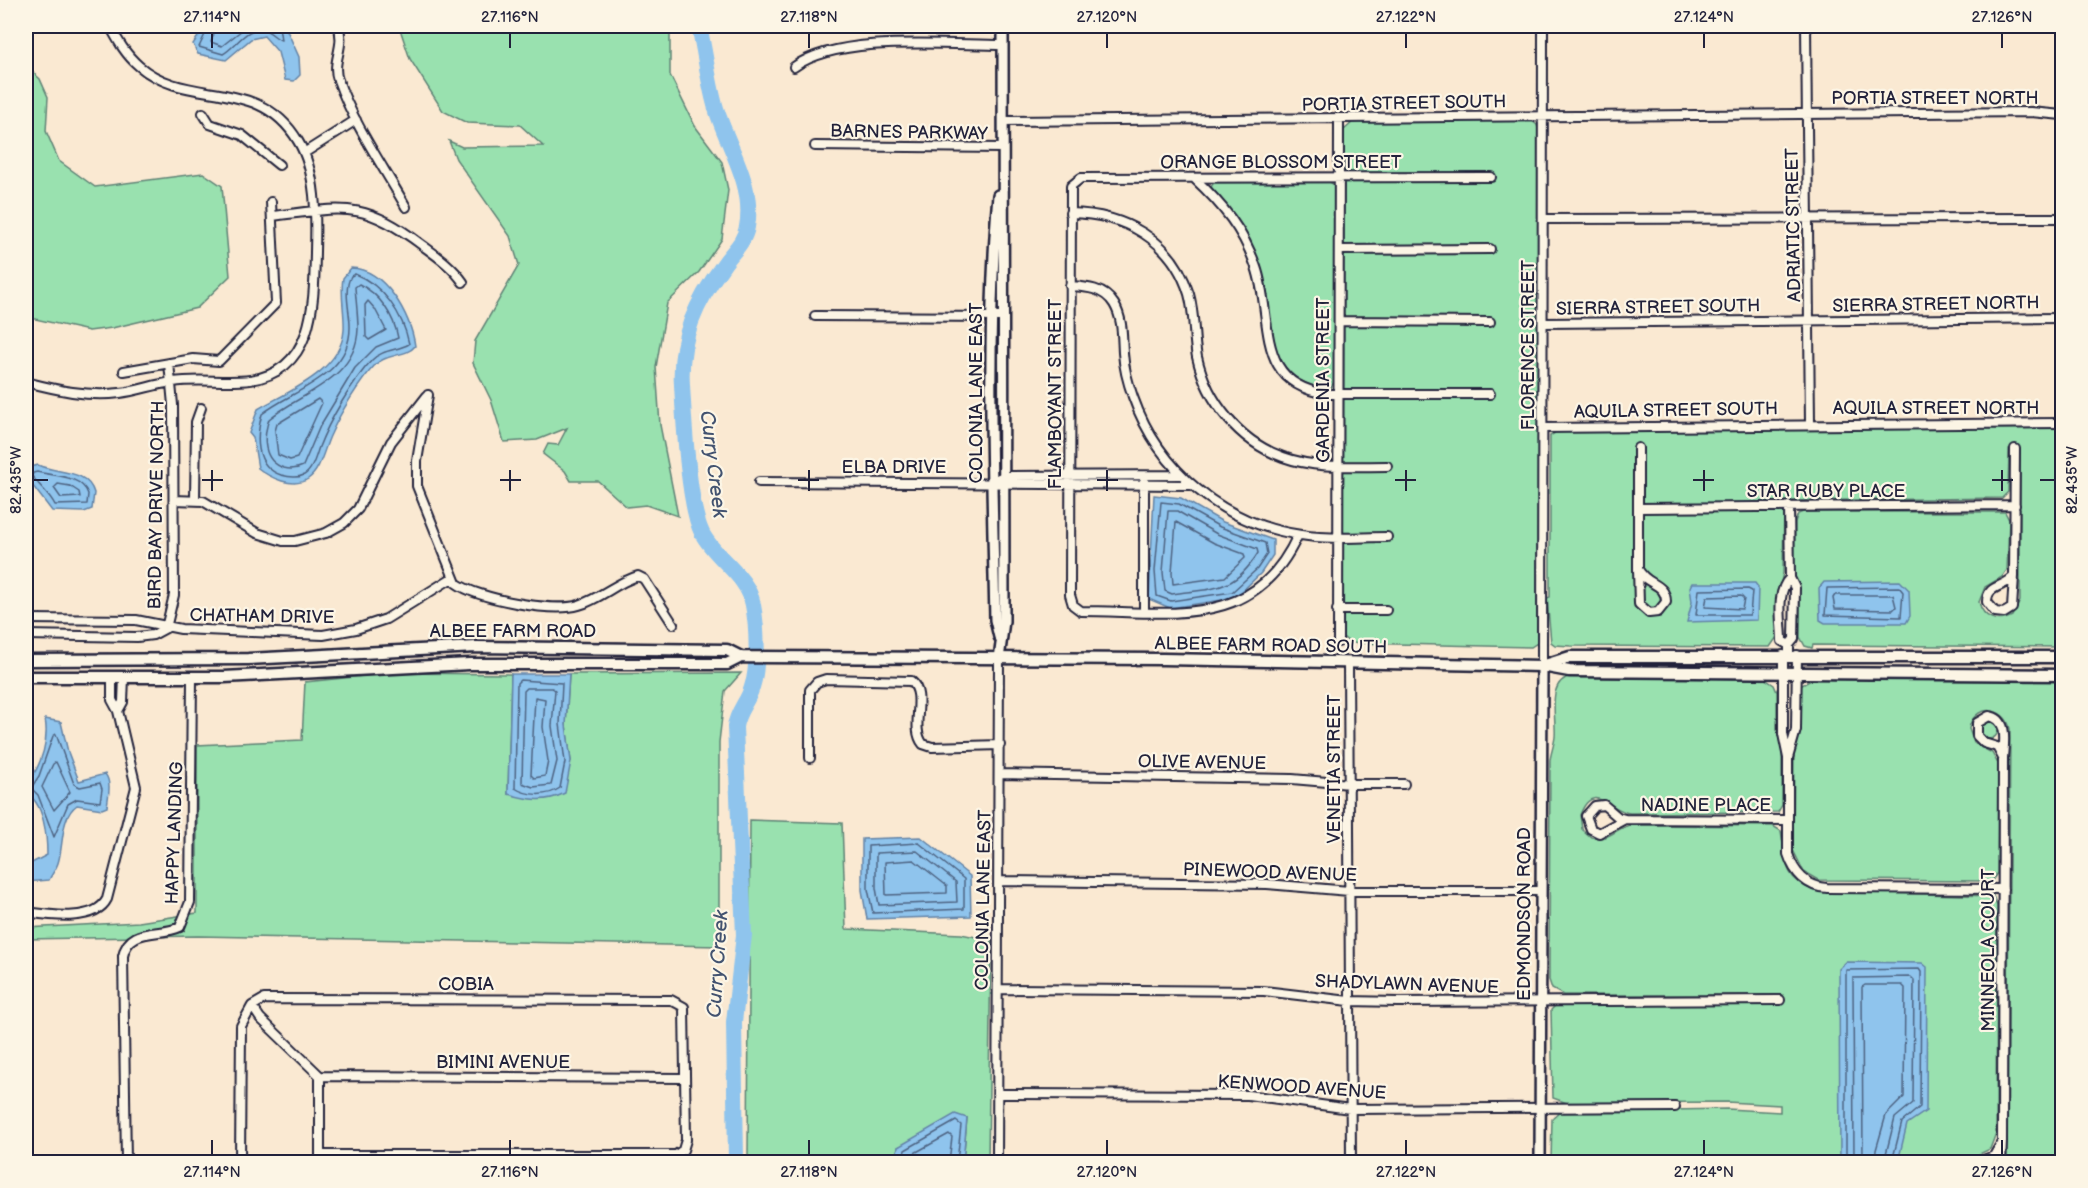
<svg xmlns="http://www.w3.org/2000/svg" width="2088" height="1188" font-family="'Balsamiq Sans',sans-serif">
  <rect width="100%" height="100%" fill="#fae9d2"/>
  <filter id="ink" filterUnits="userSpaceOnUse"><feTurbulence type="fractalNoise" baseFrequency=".0167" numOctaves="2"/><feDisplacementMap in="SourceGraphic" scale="12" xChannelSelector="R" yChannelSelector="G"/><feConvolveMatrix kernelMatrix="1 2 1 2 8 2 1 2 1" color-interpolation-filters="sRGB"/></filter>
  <g filter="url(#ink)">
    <!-- green -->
    <path fill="#99e1af" stroke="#5e8275" stroke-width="1.5" d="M399,26H670V75L695,126L722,162L728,190L722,239L699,272L667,303L656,367L660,425L678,516L646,505L627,507L598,481H571L565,471L543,454L548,444L558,445L567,428L537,440L504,442L491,400L473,363L475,341L519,265L510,236L456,159L449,141L462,147L543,146L520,125L467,123L443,111L410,59Z
      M26,66L40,79L48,97L46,131L59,161L95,187L203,173L222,186L230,276L197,308L112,328L89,331L26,317Z
      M1532,121L1537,125L1539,132L1537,643L1531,647L1350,643L1343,637L1344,130L1353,122Z
      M1220,181H1328L1334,185L1335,380L1331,387C1323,389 1316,387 1308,384C1259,365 1274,301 1259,261C1248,232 1231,211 1211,187L1214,182Z
      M2062,428V647L1813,645L1812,648L1805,646L1800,637V601L1794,573L1795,522L1798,514L1803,512H2005L2009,520L2007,570L2002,577L1985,587L1979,602C1983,618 1997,624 2012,616L2020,601V449H2009L2008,492L2002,498L1784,501L1783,573L1777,599V637L1770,647L1571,646L1555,645L1551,642L1547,598L1550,597V436L1558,431Z
      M393,673L511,674L508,794L571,761L566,725L569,674L741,673L725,691L719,742V946L198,936L26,939V928L139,922L197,913V745L302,740L305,682Z
      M1572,676L1765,679L1774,685L1777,692V731L1782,751V805L1778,812L1630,813C1611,811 1593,780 1580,815L1582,829L1591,837C1610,842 1615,827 1632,825L1773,826L1781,831C1786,860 1782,879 1815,891L1993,896L1997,906L1996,1133L1990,1149L1975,1156L1970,1162H1551L1552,1119L1560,1112L1727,1109L1780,1112V1105L1727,1102L1567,1103L1553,1098L1551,1010L1556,1005L1784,1000L1783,995H1563L1552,989L1549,980L1550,760C1551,753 1554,745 1555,737C1557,717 1545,681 1572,676Z
      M1813,679L2062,680V1162H2007L2010,729C2005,705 1973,704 1969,729L1974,743L1992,753L1998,764L1997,873L1992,881L1818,880L1804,872L1793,850L1794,754L1799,734V691L1802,685Z
      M1980 730a9 9 0 1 1 18 0a9 9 0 1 1-18 0Z
      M750,820L842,823L846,929L961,934L991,940L988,1162H963L967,1118L898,1147L895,1162H748Z"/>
    <!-- water -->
    <path fill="#8fc4ed" stroke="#6383a6" stroke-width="1.5" d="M205,26H285L299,57L300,75L294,81L285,80L278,52L264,36L251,39L226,60L198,54L193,44Z
      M351,268C385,269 411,315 415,346C407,357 387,353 375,365C360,381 340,413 331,434C324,448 321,470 308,479C293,489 270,478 258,468L253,438L249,433L258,409C289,391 341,371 344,330C345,313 340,295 343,278Z
      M38,465C56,474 87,468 94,493L92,509L84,512L52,511L26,477V468Z
      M1154,495L1181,498L1223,522L1273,540V555L1261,573L1235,598L1170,608L1149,599Z
      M1900,581L1909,590L1910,616L1906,623H1825L1820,620L1819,588L1824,582Z
      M1692,583H1755L1758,587L1757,620L1687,622L1692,602L1690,587Z
      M511,674H569L566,725L571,761L565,793C545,803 529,800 508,794Z
      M45,719L61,722L68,752L79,781L105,774C112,782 108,797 107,807L102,809L77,805C60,817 64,845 58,863C56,869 52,874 49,880L26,882V866L47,855C47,837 44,801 26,794V780L29,781C42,764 49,739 45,719Z
      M921,837L970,876L971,916L867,919L862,890V839Z
      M1846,962L1922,963L1927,967L1926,1111L1907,1124L1898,1162H1840L1839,969Z
      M955,1114L967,1118L963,1162H895L898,1147Z"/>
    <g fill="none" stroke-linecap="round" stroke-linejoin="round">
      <!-- shore -->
      <path stroke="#4e6382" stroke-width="1.5" d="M209,26L199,47L223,54C235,48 248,24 265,30C271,32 275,38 281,40L279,26
        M217,26L211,42L222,46L247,26
        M355,274C383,285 403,314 409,344C397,351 383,349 372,360C353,380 329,421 319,447C316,455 313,470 304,475C298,478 288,477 281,475C254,466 256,436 262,414C294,389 351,376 350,326C350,311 343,290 351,276Z
        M359,284C380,294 394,316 398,338L376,347L355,368L320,426L303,466C297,469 291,470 284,468C262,461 263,437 269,419C302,392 356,380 358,329C358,315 356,301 355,287Z
        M368,301L375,309L386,330L369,340L366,337L365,305Z
        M318,399L322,403L297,458L290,460L278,455L275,431L277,424Z
        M37,472C54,476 81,475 88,494L87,504L55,505C50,494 40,487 32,476L33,473Z
        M58,484L70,486L79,492L80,497L61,498L54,488Z
        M1161,502L1179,504L1220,527L1265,543L1267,554L1257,569L1232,592L1171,601L1157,596L1155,571Z
        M1168,511H1177L1217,534L1257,549L1258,553C1234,592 1214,588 1172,594L1165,591L1163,572Z
        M1176,522L1214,543L1244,554L1245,558L1225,577L1173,584L1172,572Z
        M1899,587L1903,592L1901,617L1825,615L1827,588Z
        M1748,589L1752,591L1750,615H1696L1699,590Z
        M1835,595H1893L1896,607L1893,610L1835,609L1833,598Z
        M1741,596L1744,599L1742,609L1705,607L1707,597Z
        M520,680L562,683L560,724L565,762L560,788C547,797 527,796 515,788L517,683Z
        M527,688H552L555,690L552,726L557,761L551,785L533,787L522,783L524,691Z
        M535,697L545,699L543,727L548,761L545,776L534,778L531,775Z
        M56,734L74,784L80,787L100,783L102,789L100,802L77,799L68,804L54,837L38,795L31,788L39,776L53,736Z
        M56,762L70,792L54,810L42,787L53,764Z
        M919,843L964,879V909L873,913L868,889V846Z
        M917,851L956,882L957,902L879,905L876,888V853Z
        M914,860L947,886V893L886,895L885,862Z
        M902,1162L905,1150L956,1121L961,1125L957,1162
        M909,1162L911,1155L949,1134L952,1137L949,1162
        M1846,1162V970L1919,969L1921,972L1920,1107L1902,1122L1892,1162
        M1854,1162L1853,978L1911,977L1914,980L1913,1103L1895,1118L1884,1162
        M1863,1162L1862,987L1865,985H1902L1905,988L1904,1097L1886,1115L1876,1150L1875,1162"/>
      <!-- river -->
      <path stroke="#8fc4ed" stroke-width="16" d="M699,26C705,52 708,80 715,105C726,145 755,183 747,227C744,243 733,251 724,264C696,302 679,338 682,385C684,419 688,505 702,533C715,559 748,575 753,605C757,626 759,667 752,687C748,702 737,711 735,727L744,935L734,1022L736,1162"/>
      <defs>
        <path id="minor" d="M338,26C346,46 331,61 338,80C354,125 383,166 406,207
          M1806,26L1810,423
          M794,67C839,34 947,45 1003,45
          M203,113L210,124L242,135L279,165
          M1003,121L2031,112L2062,115
          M815,146L1002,148
          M304,153L356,120
          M1194,178C1222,204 1244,231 1256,267C1274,318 1253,384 1327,394H1490
          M1070,213C1124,214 1172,239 1189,294C1195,315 1193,337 1197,357C1207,402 1240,442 1283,457C1316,469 1353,466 1387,466
          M272,216C343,208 361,199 422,245C437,256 452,266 463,282
          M1544,219L2062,218
          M1339,250L1490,249
          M1070,286C1087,287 1104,288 1114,304C1123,319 1122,336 1123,353C1124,368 1128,383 1133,397C1159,471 1224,524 1301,535C1329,540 1359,537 1387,537
          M815,316L1004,317
          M1339,321L1490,322
          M1543,323L2062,318
          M124,371L193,359L219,361L276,303L271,202
          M26,382C57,390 87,397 120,393C138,391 155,384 173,382C198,378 225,383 250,380C315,371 314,302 315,252C316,217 317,172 298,141C259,75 188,108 139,66C126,55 118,41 110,26
          M428,395L417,461V486L456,583C478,599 553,613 579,605C600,599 617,582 638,576L644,579L673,624
          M1543,428L2062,423
          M999,478L1004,476L1180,475
          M759,482L1191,485
          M1144,482V611
          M174,500L203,501L257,533L283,541H295L326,533L344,523L358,509L391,442L427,396
          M195,500L196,422L201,408
          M1789,506L1790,578
          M1638,508L2015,505
          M1298,535C1254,632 1170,611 1081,611L1073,605L1070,595L1071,186L1081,178L1491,177
          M1638,569V448
          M1638,569C1646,586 1666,582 1666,602L1658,612L1649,613L1639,604Z
          M2014,576L2015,449
          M2014,576L2012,608L2004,613L1995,612L1987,602C1987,584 2005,588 2014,576Z
          M1337,610H1386
          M26,619L136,620L181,629L323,635L356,629L386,619L452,578
          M166,628L174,595L173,405L169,363
          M26,635L137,637L153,635L166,628
          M1338,642L1339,118
          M1789,645L1782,641C1782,622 1775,592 1790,578L1795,588L1794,639L1789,645V655
          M1783,655V734L1788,758L1796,730L1797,655
          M1348,663L1351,1162
          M1542,666L1543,26
          M118,711L123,702L124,677
          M1989,716C2009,719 2004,742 2003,758L1997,747L1984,743L1977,736V723Z
          M810,758V690L817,682L826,679L911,681C928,695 909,727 923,744L932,747L1000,745
          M1788,758V854C1794,873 1807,887 1827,888L2003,889
          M1000,774L1292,779L1350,784H1404
          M1604,805L1618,817L1625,819L1599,833L1591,829L1586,816L1595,806Z
          M1625,819L1787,820
          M999,881L1267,884L1349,891H1540
          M26,912C48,915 95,923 107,899L136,787L118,711L112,700V677
          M998,989L1264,991L1349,1001L1398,1002L1780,1000
          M252,1006L260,1018L320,1076V1162
          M320,1076L685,1078
          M998,1094L1248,1095L1350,1109L1675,1107
          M2002,1142L2003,758
          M126,1162L123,956C129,926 159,937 180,927L190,902L192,677
          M240,1162L241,1026L252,1006L264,999L671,1000L684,1007L686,1140L683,1150L676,1155H320
          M997,1162L999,659
          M1978,1162L1994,1156L2002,1142L2001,1162"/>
        <path id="tertiary" d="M998,195C986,336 992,479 995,620L999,637
          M999,659L1004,621L1003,26
          M1540,1162L1542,666"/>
        <path id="secondary" d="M26,660L248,659L476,647L727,650L741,657L1163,659L1542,666L1569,671L2062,675
          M1545,665L1570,657H2062
          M26,677H224L469,664H727L741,657"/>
      </defs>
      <!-- minor casing -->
      <use href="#minor" stroke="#22223b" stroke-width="12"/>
      <!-- tertiary casing -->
      <use href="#tertiary" stroke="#22223b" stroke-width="14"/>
      <!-- secondary casing -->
      <use href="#secondary" stroke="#22223b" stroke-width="15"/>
      <!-- minor -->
      <use href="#minor" stroke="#fcf5e5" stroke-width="8"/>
      <!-- tertiary -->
      <use href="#tertiary" stroke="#fcf5e5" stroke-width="9"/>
      <!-- secondary -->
      <use href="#secondary" stroke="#fcf5e5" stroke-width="10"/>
    </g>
  </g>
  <!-- ticks -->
  <path fill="none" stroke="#22223b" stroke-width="2" d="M212,33V48M510,33V48M809,33V48M1107,33V48M1406,33V48M1704,33V48M2002,33V48M212,470V491M510,470V491M809,470V491M1107,470V491M1406,470V491M1704,470V491M2002,470V491M33,480H48M202,480H223M500,480H521M798,480H819M1097,480H1118M1395,480H1416M1693,480H1714M1992,480H2013M2040,480H2055M212,1140V1155M510,1140V1155M809,1140V1155M1107,1140V1155M1406,1140V1155M1704,1140V1155M2002,1140V1155"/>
  <g text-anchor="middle" stroke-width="4.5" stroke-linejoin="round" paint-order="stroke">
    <!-- street labels -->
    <g font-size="18" fill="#22223b" stroke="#fcf5e5">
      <text x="1935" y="104">PORTIA STREET NORTH</text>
      <text transform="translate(1404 103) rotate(-1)" y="6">PORTIA STREET SOUTH</text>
      <text transform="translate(909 132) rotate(1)" y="6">BARNES PARKWAY</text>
      <text x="1281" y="168">ORANGE BLOSSOM STREET</text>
      <text transform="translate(1793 225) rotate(-91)" y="6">ADRIATIC STREET</text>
      <text transform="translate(1936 304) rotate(-1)" y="6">SIERRA STREET NORTH</text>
      <text transform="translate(1658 307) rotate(-1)" y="6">SIERRA STREET SOUTH</text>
      <text transform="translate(1528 345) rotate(-90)" y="6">FLORENCE STREET</text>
      <text transform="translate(1323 380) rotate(-90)" y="6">GARDENIA STREET</text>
      <text transform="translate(976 393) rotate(-90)" y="6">COLONIA LANE EAST</text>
      <text transform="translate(1055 394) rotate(-90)" y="6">FLAMBOYANT STREET</text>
      <text x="1936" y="414">AQUILA STREET NORTH</text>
      <text transform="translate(1676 410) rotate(-1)" y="6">AQUILA STREET SOUTH</text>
      <text x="894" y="473">ELBA DRIVE</text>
      <text x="1826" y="497">STAR RUBY PLACE</text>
      <text transform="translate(156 505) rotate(-89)" y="6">BIRD BAY DRIVE NORTH</text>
      <text transform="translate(262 616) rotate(1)" y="6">CHATHAM DRIVE</text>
      <text x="513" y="637">ALBEE FARM ROAD</text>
      <text transform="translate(1271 645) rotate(1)" y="6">ALBEE FARM ROAD SOUTH</text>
      <text transform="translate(1202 762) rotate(1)" y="6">OLIVE AVENUE</text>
      <text transform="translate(1334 769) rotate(-90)" y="6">VENETIA STREET</text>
      <text x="1706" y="811">NADINE PLACE</text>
      <text transform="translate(174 833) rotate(-88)" y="6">HAPPY LANDING</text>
      <text transform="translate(1270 872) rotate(2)" y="6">PINEWOOD AVENUE</text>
      <text transform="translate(983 900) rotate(-89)" y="6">COLONIA LANE EAST</text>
      <text transform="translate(1524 914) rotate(-90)" y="6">EDMONDSON ROAD</text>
      <text transform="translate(1988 950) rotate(-90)" y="6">MINNEOLA COURT</text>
      <text x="466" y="990">COBIA</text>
      <text transform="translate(1407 984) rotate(2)" y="6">SHADYLAWN AVENUE</text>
      <text x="503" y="1068">BIMINI AVENUE</text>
      <text transform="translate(1302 1087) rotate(4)" y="6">KENWOOD AVENUE</text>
    </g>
    <!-- water labels -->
    <g font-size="20" font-style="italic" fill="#435370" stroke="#fcf5e5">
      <text transform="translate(714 464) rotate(83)" y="7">Curry Creek</text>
      <text transform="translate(717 964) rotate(-86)" y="7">Curry Creek</text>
    </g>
  </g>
  <!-- margin -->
  <rect width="2088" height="1188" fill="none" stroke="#fcf5e5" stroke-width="66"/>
  <rect x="33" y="33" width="2022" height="1122" fill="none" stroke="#22223b" stroke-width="2"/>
  <g font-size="15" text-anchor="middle" fill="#22223b">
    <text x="212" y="22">27.114°N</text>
    <text x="510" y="22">27.116°N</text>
    <text x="809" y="22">27.118°N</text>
    <text x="1107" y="22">27.120°N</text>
    <text x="1406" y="22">27.122°N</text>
    <text x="1704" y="22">27.124°N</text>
    <text x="2002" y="22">27.126°N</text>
    <text transform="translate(2072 480) rotate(-90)" y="5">82.435°W</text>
    <text transform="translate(16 480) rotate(-90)" y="5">82.435°W</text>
    <text x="212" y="1177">27.114°N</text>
    <text x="510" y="1177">27.116°N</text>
    <text x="809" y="1177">27.118°N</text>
    <text x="1107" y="1177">27.120°N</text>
    <text x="1406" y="1177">27.122°N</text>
    <text x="1704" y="1177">27.124°N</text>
    <text x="2002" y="1177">27.126°N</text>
  </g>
</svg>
